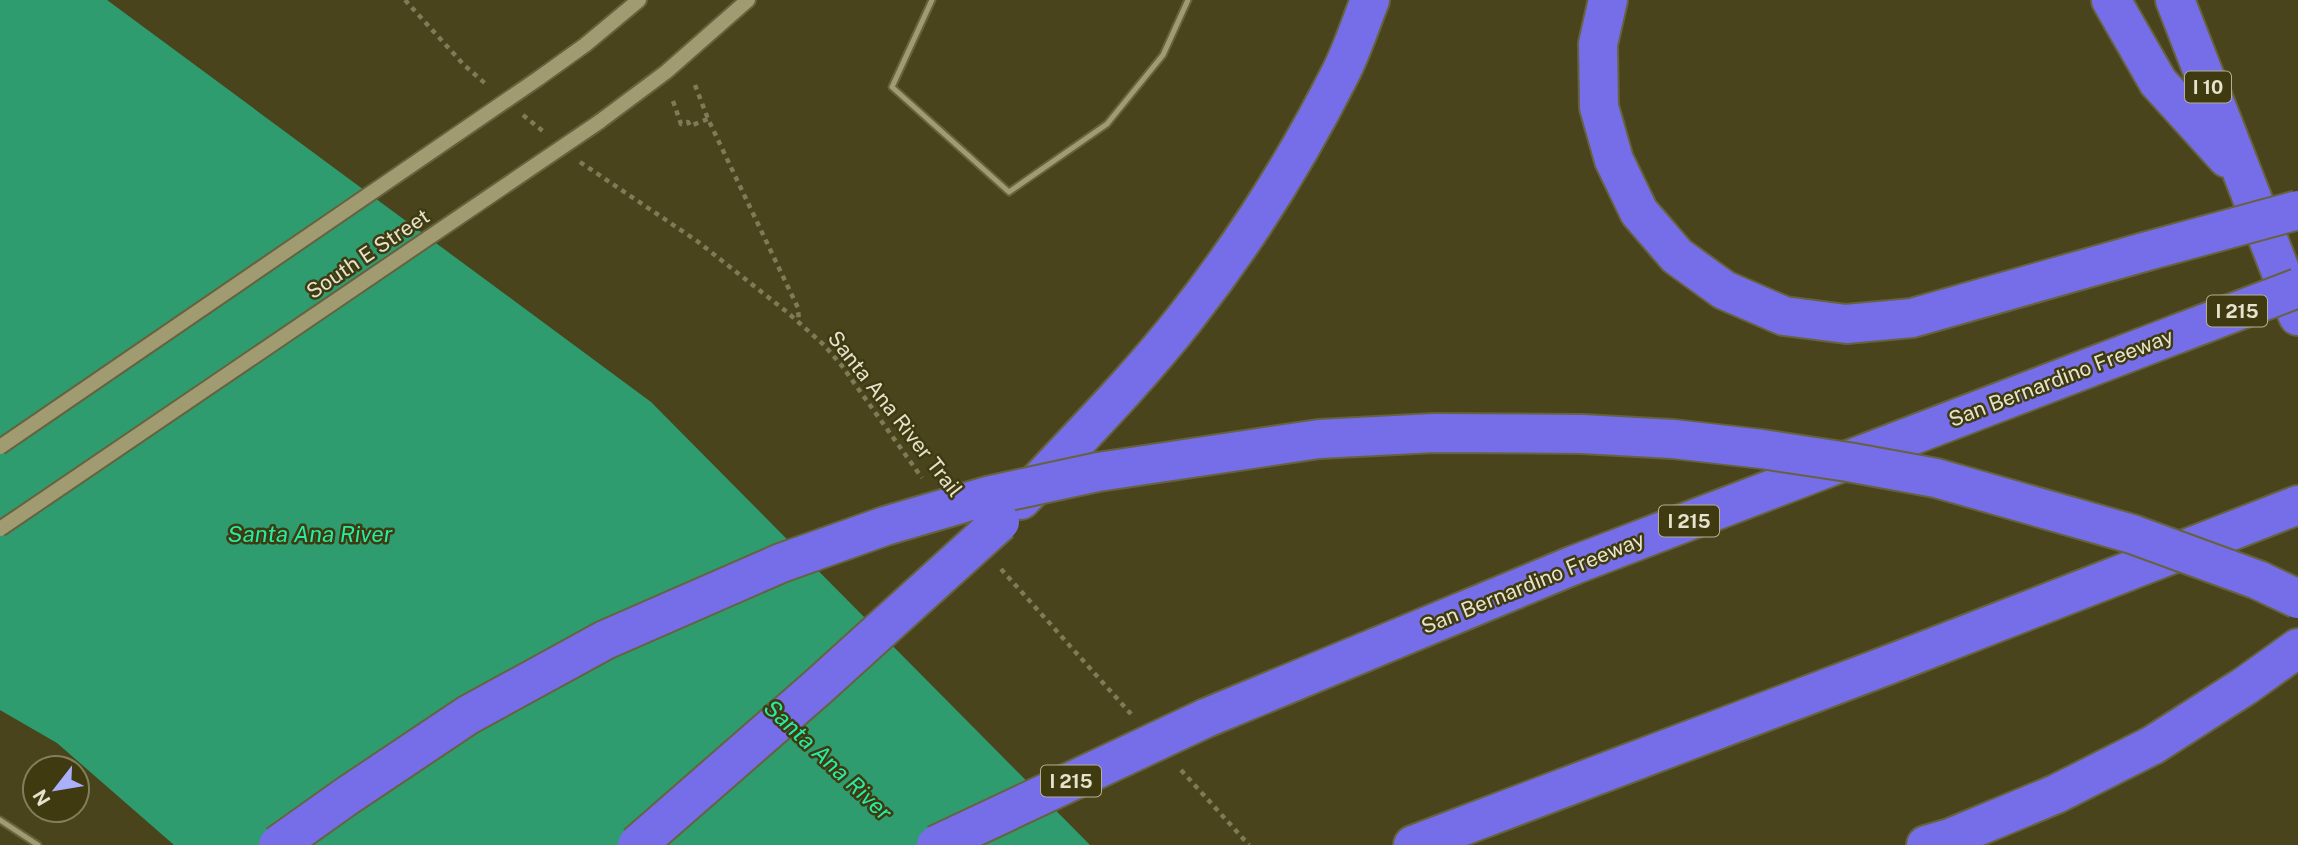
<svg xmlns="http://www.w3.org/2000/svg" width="2298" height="845" font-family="'Public Sans',sans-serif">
  <rect width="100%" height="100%" fill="#4a441c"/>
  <!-- water -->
  <path fill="#2f9c70" d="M0,0H107L651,402L1090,845H174L57,743L0,710Z"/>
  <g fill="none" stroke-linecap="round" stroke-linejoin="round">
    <defs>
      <path id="service" d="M932,0L892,87L1009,192L1107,124L1163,55L1188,0
        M0,820L38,845"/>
      <path id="secondary" d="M539,78L585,45L639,0
        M599,122L666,72L748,0"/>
      <path id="motorway" d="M1608,0L1598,44L1599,107L1614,160L1639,212L1677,256L1724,290L1784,316L1846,324L1912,318L2144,252
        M2111,0L2158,82L2227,158
        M2175,0L2298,316
        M1021,500C1077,440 1135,382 1186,317C1245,242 1297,159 1340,74C1352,51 1360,25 1370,0
        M1206,718L1574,565L2177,334
        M1413,845L1888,665L2298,505
        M1926,845L1950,838L2056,794L2153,745L2245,686L2298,648"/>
    </defs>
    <!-- service casing -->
    <use href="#service" stroke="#66623e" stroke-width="9"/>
    <!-- secondary casing -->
    <use href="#secondary" stroke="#66623e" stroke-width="18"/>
    <!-- motorway casing -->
    <use href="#motorway" stroke="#66623e" stroke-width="42"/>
    <!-- path -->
    <path stroke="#7f7a58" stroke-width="4.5" stroke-dasharray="5 5" stroke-linecap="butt" d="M405,0L464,65L487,85
      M695,85L708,119L798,308L799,323
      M673,101L681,124L688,122L690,126L708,119
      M523,115L544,132
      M580,162L697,241L787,312L824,345L842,366L922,478
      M1001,569L1131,714
      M1181,770L1249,845"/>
    <!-- service -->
    <use href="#service" stroke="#a09b70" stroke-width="5"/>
    <!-- secondary -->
    <use href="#secondary" stroke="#a09b70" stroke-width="14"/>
    <!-- motorway -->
    <use href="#motorway" stroke="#756ee8" stroke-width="38"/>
    <defs>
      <path id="secondary-bridge" d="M0,447L539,78
        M0,529L599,122"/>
      <path id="motorway-bridge" d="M2144,252L2298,210
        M2177,334L2298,288
        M278,845L347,796L468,715L605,640L781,563L885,526L991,495L1098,472L1319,439L1434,433L1582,434L1673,439L1762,449L1848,462L1936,478L2132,534L2258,580L2298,599
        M637,845L818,687L1000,522
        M936,845L1206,718"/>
    </defs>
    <!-- secondary-bridge casing -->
    <use href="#secondary-bridge" stroke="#66623e" stroke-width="18" stroke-linecap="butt"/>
    <!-- motorway-bridge casing -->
    <use href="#motorway-bridge" stroke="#66623e" stroke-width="42" stroke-linecap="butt"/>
    <!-- secondary-bridge -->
    <use href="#secondary-bridge" stroke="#a09b70" stroke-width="14"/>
    <!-- motorway-bridge -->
    <use href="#motorway-bridge" stroke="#756ee8" stroke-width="38"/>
  </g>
  <g text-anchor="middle" stroke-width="5" stroke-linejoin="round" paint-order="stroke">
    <!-- shield labels -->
    <g fill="#3f3a10" stroke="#b3b094" stroke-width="2">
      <rect x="2185" y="71.5" width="46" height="31" rx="5"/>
      <rect x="2207" y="295.5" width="60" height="31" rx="5"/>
      <rect x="1659" y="505.5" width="60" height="31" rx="5"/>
      <rect x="1041" y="765.5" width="60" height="31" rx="5"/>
    </g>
    <g font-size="19" font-weight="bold" fill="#e5e3cd">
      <text x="2208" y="94">I 10</text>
      <text x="2237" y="318">I 215</text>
      <text x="1689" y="528">I 215</text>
      <text x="1071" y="788">I 215</text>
    </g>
    <!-- street labels -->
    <g font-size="21" fill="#e5e3cd" stroke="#3f3a10">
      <text transform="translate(368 254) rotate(-34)" y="7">South E Street</text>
      <text transform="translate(2061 378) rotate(-21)" y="7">San Bernardino Freeway</text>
      <text transform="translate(895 414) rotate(52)" y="7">Santa Ana River Trail</text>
      <text transform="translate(1533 583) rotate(-22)" y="7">San Bernardino Freeway</text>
    </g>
    <!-- water labels -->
    <g font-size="23" font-style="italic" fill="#24eda6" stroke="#3f3a10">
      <text x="310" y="542">Santa Ana River</text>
      <text transform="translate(828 760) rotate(43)" y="8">Santa Ana River</text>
    </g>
  </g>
  <!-- north arrow -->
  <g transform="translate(56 789) rotate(239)"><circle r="33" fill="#3f3a10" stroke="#817e5c" stroke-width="2"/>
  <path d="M0-5L12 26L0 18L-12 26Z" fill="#acaffb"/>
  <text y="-10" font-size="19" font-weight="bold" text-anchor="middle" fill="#e5e3cd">N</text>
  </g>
</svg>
